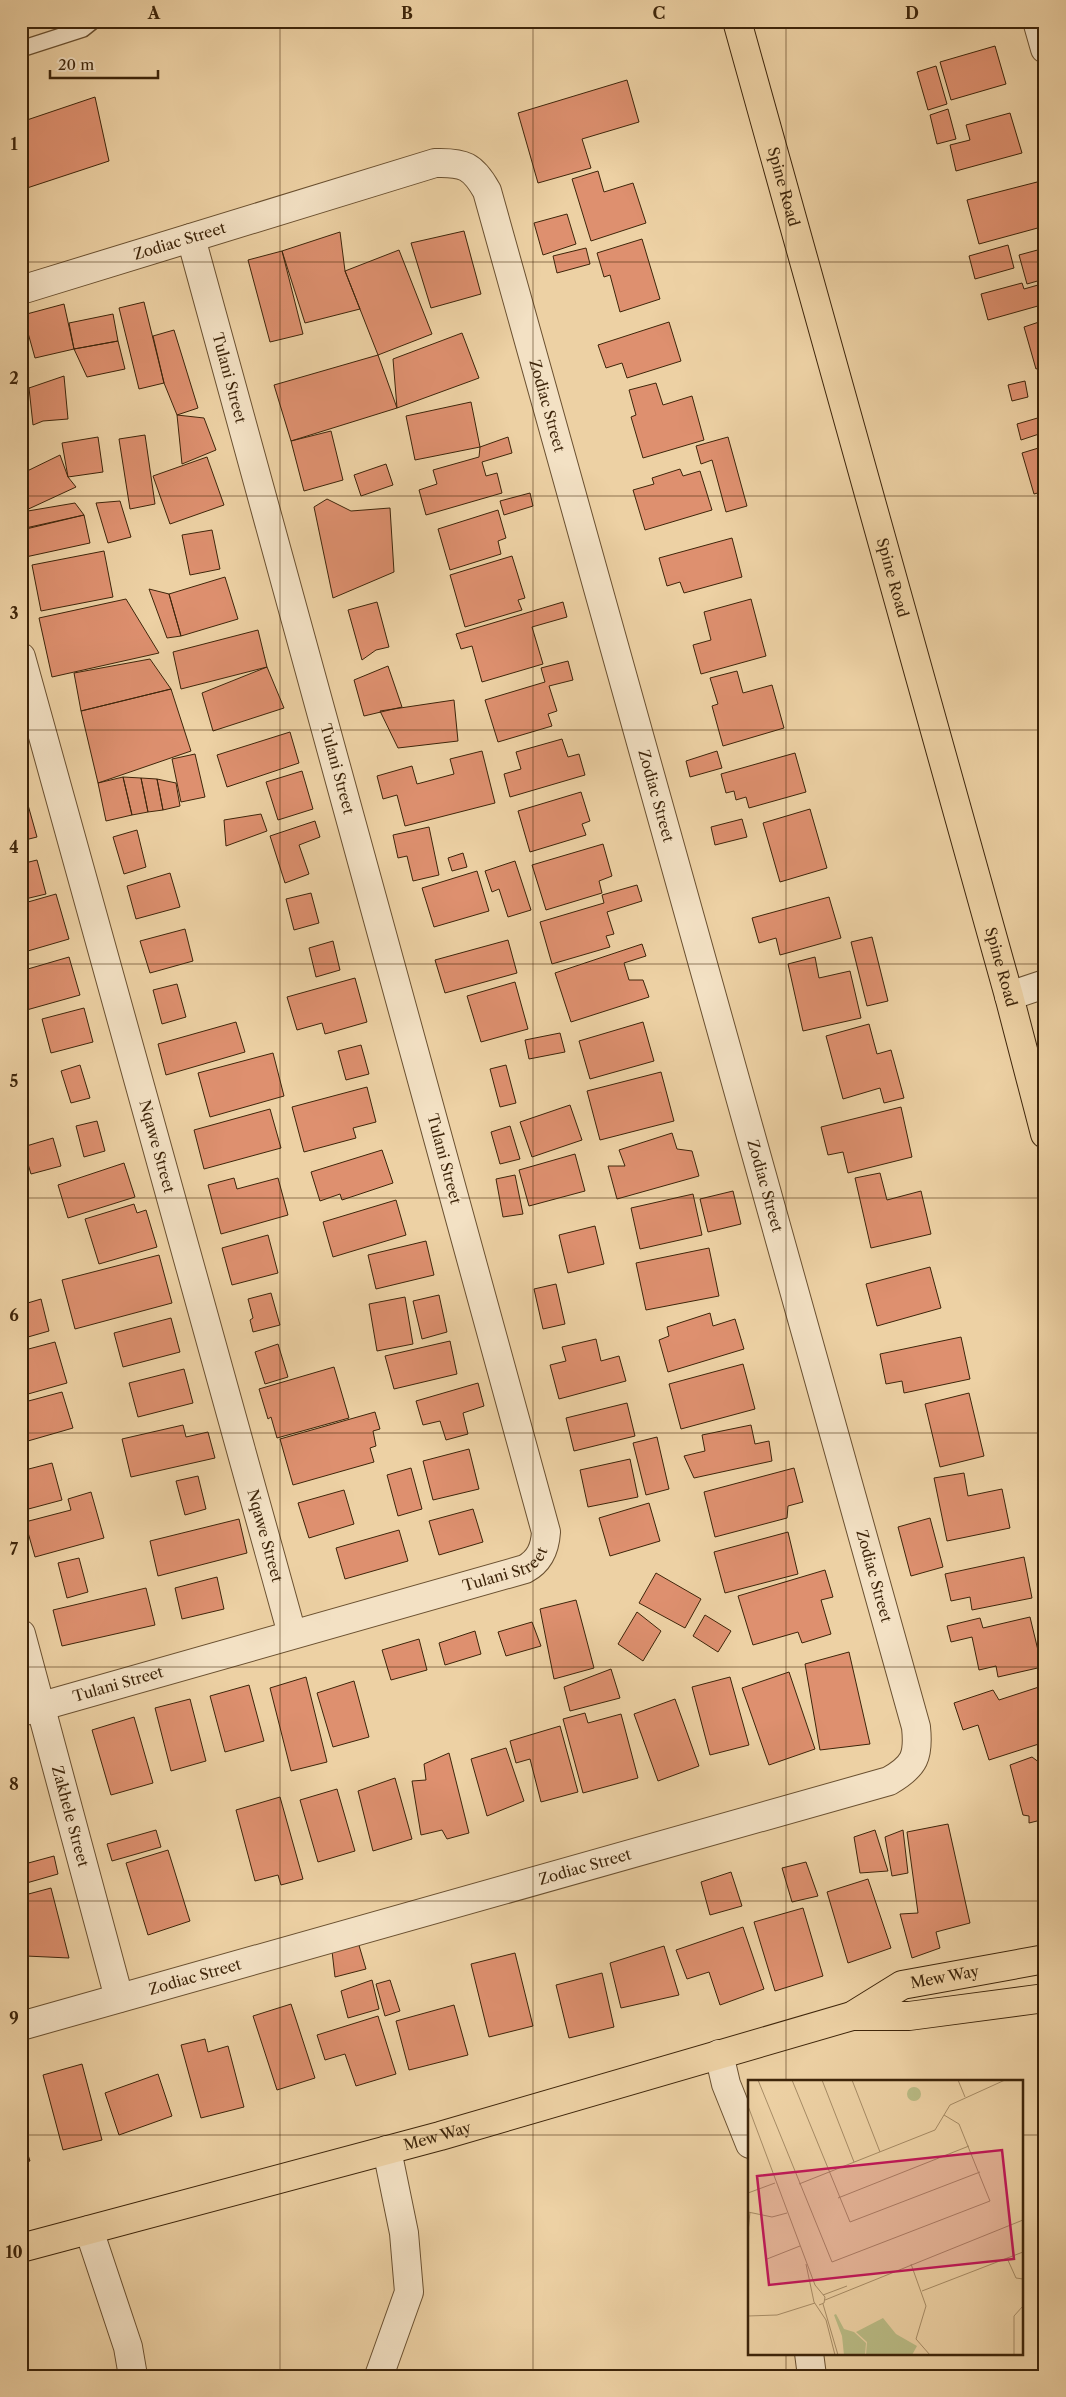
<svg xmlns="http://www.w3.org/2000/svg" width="1066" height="2397" font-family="'Libre Caslon Text',serif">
  <rect width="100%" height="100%" fill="#edd1a4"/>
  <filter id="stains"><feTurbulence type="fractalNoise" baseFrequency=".004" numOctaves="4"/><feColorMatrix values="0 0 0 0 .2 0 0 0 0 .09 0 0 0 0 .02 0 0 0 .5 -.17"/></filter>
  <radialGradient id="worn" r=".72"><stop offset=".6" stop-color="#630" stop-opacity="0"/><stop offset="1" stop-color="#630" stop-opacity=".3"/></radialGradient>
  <!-- building -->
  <path fill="#de906f" stroke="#3e250a" d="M995,46L1006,84L951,100L940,62Z
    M936,66L947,104L928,110L917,72Z
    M627,80L639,122L582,139L591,168L538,183L518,113Z
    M95,97L109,161L21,190V122Z
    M948,109L956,139L937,144L930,115Z
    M1010,113L1022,153L956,171L950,145L970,140L966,125Z
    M598,171L604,192L633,183L646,223L591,241L572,179Z
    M1041,181L1045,196V226L979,244L967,200Z
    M567,214L576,244L543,255L534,223Z
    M464,231L481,294L431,308L411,243Z
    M340,232L345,271L360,309L305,323L282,251Z
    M642,239L660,299L620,312L610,275L604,277L597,253Z
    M1008,245L1014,268L975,279L969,256Z
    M586,248L590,264L557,273L553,256Z
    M1045,248V271L1039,273L1041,280L1027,284L1019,255Z
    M399,250L432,334L378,355L345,271Z
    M282,251L303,334L270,342L248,260Z
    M1022,283L1024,289L1045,283V304L988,320L981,294Z
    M144,302L164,383L139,389L119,308Z
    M64,304L74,349L35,358L23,315Z
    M113,314L118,341L74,349L69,323Z
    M1045,320V366L1036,369L1024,327Z
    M669,322L681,361L627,378L622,363L606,368L598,345Z
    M174,330L198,408L177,415L164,383L153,336Z
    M462,333L479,378L397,408L393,359Z
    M118,341L125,369L87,377L74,349Z
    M378,355L397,408L291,441L274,385Z
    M21,364L29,388L21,391Z
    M64,376L68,419L43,421L33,425L29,388Z
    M1025,381L1028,397L1012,401L1008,385Z
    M656,383L663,405L692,396L704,440L643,458L631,417L636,415L629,390Z
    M471,402L480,447L415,460L406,416Z
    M177,415L204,418L216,450L182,464Z
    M1041,417L1045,432L1021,440L1017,424Z
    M331,431L343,480L304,491L291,441Z
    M145,435L155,504L130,509L119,439Z
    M98,437L103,472L68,477L62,443Z
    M508,437L512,453L482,462L486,476L497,473L502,493L426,515L419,490L437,484L433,470L479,457L480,447Z
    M728,437L747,506L726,512L712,460L701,464L696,446Z
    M1045,446V491L1034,494L1022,453Z
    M60,455L68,477L76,487L22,512L21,474Z
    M207,457L224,505L170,524L153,476Z
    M386,464L393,485L361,496L354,475Z
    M680,469L683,476L700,471L712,510L645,530L633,490L654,484L652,478Z
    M530,493L533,506L504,515L500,501Z
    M327,499L351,511L390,508L394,572L333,598L314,507Z
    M120,501L131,537L108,543L96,503Z
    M75,503L84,515L26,529L22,512Z
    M498,510L506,538L498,541L501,554L450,570L438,529Z
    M84,515L90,543L21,558V529Z
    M212,530L220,569L190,575L182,535Z
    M732,538L742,577L684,593L680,582L667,586L659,558Z
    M104,551L113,597L41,611L32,565Z
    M512,556L525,598L518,600L522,610L465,627L450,575Z
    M225,577L238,619L181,636L169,594Z
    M149,589L169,594L181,636L167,638Z
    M126,599L159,653L52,677L39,618Z
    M751,599L766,656L701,674L693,645L711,640L704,612Z
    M377,602L389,647L376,650L362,660L348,610Z
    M563,602L567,617L532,627L543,664L482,682L472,646L461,649L456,634Z
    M258,630L267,667L181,689L173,652Z
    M150,659L171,689L81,711L74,673Z
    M568,661L573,680L549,686L557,711L548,714L552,726L498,742L485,700L545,682L541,668Z
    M388,666L402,707L364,716L354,680Z
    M267,667L284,708L213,731L202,693Z
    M737,671L743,693L772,685L784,728L723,746L712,706L718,704L710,678Z
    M171,689L191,751L98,783L81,711Z
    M454,700L458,741L398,748L380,711Z
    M290,732L299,763L227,787L217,755Z
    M562,739L568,757L579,754L585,775L510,797L504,774L521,769L516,752Z
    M482,751L495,803L405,826L397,795L383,799L377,776L412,766L417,784L454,774L450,759Z
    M717,751L722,768L690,777L686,761Z
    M795,753L806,792L749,808L746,797L736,800L734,791L726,793L721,774Z
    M195,754L205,797L181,802L172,759Z
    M21,764L27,784L21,786Z
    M302,771L313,809L278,820L266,782Z
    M123,777L132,815L106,821L98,783Z
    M123,777L141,778L148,812L132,815Z
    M141,778L157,779L163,810L148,812Z
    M157,779L176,783L180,806L163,810Z
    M581,792L590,821L582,824L586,835L530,852L518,811Z
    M28,805L37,837L21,841V806Z
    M810,809L827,868L780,882L763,823Z
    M261,814L267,831L226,846L224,820Z
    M742,819L747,837L715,845L711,827Z
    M315,821L320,837L299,845L309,874L285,883L270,836Z
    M429,827L439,875L413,881L407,856L398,858L393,835Z
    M137,830L146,867L124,874L113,837Z
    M603,844L612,876L599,881L602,893L546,910L532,865Z
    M463,853L467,867L452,871L448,858Z
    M37,860L46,894L21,900V864Z
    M515,861L531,910L508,917L499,889L492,892L485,871Z
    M477,871L489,911L434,927L422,888Z
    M170,873L180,907L136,919L127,886Z
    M637,885L642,901L607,912L614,934L606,936L610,947L552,964L540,922L604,903L602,895Z
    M311,893L319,923L294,930L286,899Z
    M56,894L69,939L21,953V904Z
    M829,897L841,938L780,955L776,938L759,943L752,918Z
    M185,929L193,961L150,973L140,941Z
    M872,937L888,1001L867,1006L851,942Z
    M508,940L517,973L445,993L435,960Z
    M333,941L340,970L316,977L309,948Z
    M642,944L646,956L624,963L629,980H643L649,997L571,1022L555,973Z
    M69,957L80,995L23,1011L21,971Z
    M815,957L819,978L850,971L861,1018L803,1031L788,964Z
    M355,978L367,1022L325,1034L322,1023L297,1030L287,997Z
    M515,982L528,1029L481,1042L467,996Z
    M177,984L186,1017L162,1024L153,990Z
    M84,1008L93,1042L51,1053L42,1019Z
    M236,1022L245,1052L166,1075L158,1044Z
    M643,1022L654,1061L590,1079L579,1041Z
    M869,1024L877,1054L891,1050L904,1098L884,1103L880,1088L843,1099L826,1036Z
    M560,1033L565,1052L529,1059L525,1040Z
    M361,1045L369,1074L346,1080L338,1051Z
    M273,1053L284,1096L210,1117L198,1073Z
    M80,1065L90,1098L71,1103L61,1071Z
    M506,1065L516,1103L500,1107L490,1069Z
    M661,1072L674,1121L600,1140L587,1091Z
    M367,1087L376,1122L353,1128L356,1138L304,1152L292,1107Z
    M570,1105L582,1140L532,1157L520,1122Z
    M901,1107L912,1157L848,1173L843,1152L828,1155L821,1127Z
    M270,1109L281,1148L204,1169L194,1130Z
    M97,1121L105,1151L84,1157L76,1126Z
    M510,1126L520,1159L500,1164L491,1132Z
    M672,1133L677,1149L692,1151L699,1176L617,1199L608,1166H625L619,1150Z
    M53,1138L61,1166L31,1174L23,1147Z
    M382,1150L393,1183L342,1200L340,1194L320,1201L311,1172Z
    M575,1154L585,1191L529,1206L519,1170Z
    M124,1163L135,1197L68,1218L58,1185Z
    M880,1173L887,1200L921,1191L931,1234L871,1248L855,1178Z
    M515,1175L523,1214L503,1217L496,1179Z
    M234,1178L237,1189L278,1178L288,1215L221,1234L208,1185Z
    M733,1191L741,1224L708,1232L700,1199Z
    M693,1194L702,1235L640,1249L631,1208Z
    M396,1200L406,1235L333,1257L323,1222Z
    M134,1204L137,1213L146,1210L157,1247L99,1264L85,1219Z
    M595,1226L604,1264L568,1273L559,1235Z
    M268,1235L278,1273L232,1285L222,1248Z
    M426,1241L434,1275L376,1289L368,1255Z
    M709,1248L719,1296L646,1310L636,1263Z
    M159,1255L172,1303L75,1329L62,1280Z
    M21,1259L27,1281L21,1283Z
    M930,1267L941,1308L877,1326L866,1284Z
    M556,1284L565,1324L543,1329L534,1289Z
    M271,1293L280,1325L253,1332L250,1320L253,1318L248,1299Z
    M439,1295L447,1332L422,1339L413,1301Z
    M405,1297L413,1344L377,1351L369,1304Z
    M41,1299L49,1331L21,1339V1305Z
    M710,1313L713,1326L735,1319L744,1349L668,1372L659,1340L669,1336L667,1327Z
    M171,1318L180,1352L123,1367L114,1333Z
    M961,1337L970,1379L904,1393L902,1381L886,1384L880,1354Z
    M596,1339L601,1361L619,1356L626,1381L559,1399L550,1365L566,1361L562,1347Z
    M450,1341L457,1374L394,1389L385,1356Z
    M55,1342L67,1383L21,1396V1351Z
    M278,1344L288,1377L265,1384L255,1352Z
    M743,1364L755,1409L681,1429L669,1384Z
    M334,1367L349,1418L277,1438L271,1417L268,1419L259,1389Z
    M184,1369L193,1403L138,1417L129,1383Z
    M478,1383L484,1406L463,1413L468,1434L446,1440L440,1421L423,1425L416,1401Z
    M62,1392L73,1428L21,1443V1403Z
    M969,1393L984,1456L940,1467L925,1404Z
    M627,1403L635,1436L574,1451L566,1418Z
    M375,1412L380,1429L373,1431L376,1446L370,1448L374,1462L293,1485L280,1439Z
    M183,1425L186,1437L208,1432L215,1458L131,1477L122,1439Z
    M751,1425L755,1444L769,1441L772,1461L694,1478L684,1456L705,1451L702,1435Z
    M657,1437L669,1489L646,1495L633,1443Z
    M469,1449L479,1489L433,1500L423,1461Z
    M630,1459L638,1497L588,1507L580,1470Z
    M52,1463L62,1500L21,1511V1471Z
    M411,1468L422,1509L398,1516L387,1475Z
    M794,1468L803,1502L788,1506L787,1518L715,1537L704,1492Z
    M964,1473L968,1496L1002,1489L1010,1528L947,1541L934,1478Z
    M198,1476L206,1509L185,1515L176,1481Z
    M344,1490L354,1524L309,1538L298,1503Z
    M91,1492L104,1538L35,1557L25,1522L71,1510L68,1499Z
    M649,1503L660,1541L610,1556L599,1518Z
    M473,1509L483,1542L439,1555L429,1521Z
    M930,1518L943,1567L911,1576L898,1527Z
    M239,1519L247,1553L158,1576L150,1541Z
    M399,1530L408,1561L345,1579L336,1548Z
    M788,1532L798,1574L725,1593L714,1552Z
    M1024,1557L1032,1598L972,1610L970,1597L951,1601L945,1574Z
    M79,1558L88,1592L67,1598L58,1563Z
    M825,1570L833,1597L821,1600L831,1634L802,1643L798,1632L753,1645L738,1596Z
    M656,1573L701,1599L685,1628L639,1603Z
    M217,1577L224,1609L182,1619L175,1588Z
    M146,1588L155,1625L62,1646L53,1610Z
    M576,1600L594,1668L554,1679L540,1609Z
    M637,1612L661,1631L643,1661L618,1644Z
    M705,1615L731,1631L718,1652L693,1636Z
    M1030,1617L1042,1667L998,1677L996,1666L979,1670L972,1637L951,1642L947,1626L980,1618L983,1628Z
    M532,1622L541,1646L506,1656L498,1632Z
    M475,1631L481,1654L445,1665L439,1643Z
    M419,1639L427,1670L391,1680L382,1650Z
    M849,1652L870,1744L820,1750L805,1664Z
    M611,1669L620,1698L570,1711L564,1687Z
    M789,1672L815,1749L769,1765L742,1688Z
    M306,1677L327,1762L291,1771L270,1688Z
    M730,1677L749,1745L710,1755L692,1687Z
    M354,1681L369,1737L333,1747L317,1693Z
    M249,1685L264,1741L225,1752L210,1696Z
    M1045,1685V1742L989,1760L978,1725L963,1730L954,1703L993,1690L999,1700Z
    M190,1699L206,1761L171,1771L155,1708Z
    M675,1699L699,1766L658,1781L634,1714Z
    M585,1713L588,1723L621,1714L638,1778L583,1793L563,1719Z
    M134,1717L153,1783L111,1795L92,1730Z
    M560,1726L578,1792L541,1802L530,1759L516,1763L510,1741Z
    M506,1748L524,1801L487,1816L471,1759Z
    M449,1753L469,1833L447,1839L442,1830L421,1835L412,1781L426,1780L424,1764Z
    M1032,1757L1040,1763L1045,1762V1819L1029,1823V1816L1023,1815L1010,1765Z
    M395,1778L412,1839L373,1851L358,1791Z
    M337,1789L355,1851L318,1862L300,1800Z
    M280,1797L303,1879L281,1885L278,1875L255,1881L236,1810Z
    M948,1824L970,1923L936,1932L940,1948L912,1958L900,1914L918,1913L907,1832Z
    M156,1830L161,1847L112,1861L107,1844Z
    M875,1830L888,1871L860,1873L854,1837Z
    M903,1830L908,1873L892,1876L885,1837Z
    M168,1850L190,1921L148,1935L126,1863Z
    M54,1856L58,1874L23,1884L21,1865Z
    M806,1862L818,1896L792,1902L782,1868Z
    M731,1872L742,1906L710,1915L701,1882Z
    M868,1879L891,1948L848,1963L827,1892Z
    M51,1888L69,1958L26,1956L21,1937V1896Z
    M803,1908L823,1976L775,1991L754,1922Z
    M743,1927L764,1989L720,2005L709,1972L687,1979L676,1950Z
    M358,1942L366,1969L335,1977L332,1951Z
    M664,1946L679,1995L621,2008L610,1963Z
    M515,1953L533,2026L489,2037L471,1964Z
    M602,1973L614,2027L569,2038L556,1985Z
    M372,1980L379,2009L348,2018L341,1991Z
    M390,1980L400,2011L385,2016L376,1984Z
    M291,2004L315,2078L277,2090L253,2016Z
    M454,2005L468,2055L409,2070L396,2021Z
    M378,2016L396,2074L356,2086L345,2054L325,2060L317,2035Z
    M205,2039L208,2052L228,2046L244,2107L201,2118L181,2045Z
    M82,2064L102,2140L63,2150L43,2075Z
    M158,2074L172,2116L119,2135L105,2093Z
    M21,2133L30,2161L21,2163Z"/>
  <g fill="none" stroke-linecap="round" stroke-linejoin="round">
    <defs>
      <path id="lane" d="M21,49L83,29L93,21"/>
      <g id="street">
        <path d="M1037,21L1045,49"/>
        <path id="s1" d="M21,290L435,163C464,162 473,166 487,191L916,1727C919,1756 915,1766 889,1781L21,2026"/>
        <path id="s2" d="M21,657L292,1634"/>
        <path d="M1009,996L1045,984"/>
        <path id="s3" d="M21,1634L119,1998"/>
        <path id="s4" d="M21,1712L525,1569C540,1561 545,1548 546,1532L191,238"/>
        <path d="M719,2054L726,2084L750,2144"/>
        <path d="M89,2230L128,2347L133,2376"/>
        <path d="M809,2353L812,2376"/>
        <path d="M379,2376L409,2292L404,2233L387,2150"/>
      </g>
      <g id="primary">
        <path id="s5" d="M737,21L1009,996L1045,1134"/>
        <path d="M852,2016H909L1045,1998"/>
        <path id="s6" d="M21,2248L440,2136L852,2016L902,1985L1045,1959"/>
      </g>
    </defs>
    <!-- lane casing -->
    <use href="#lane" stroke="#6a5030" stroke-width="18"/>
    <!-- street casing -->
    <use href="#street" stroke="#6a5030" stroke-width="30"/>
    <!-- primary casing -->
    <use href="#primary" stroke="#3e250a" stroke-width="30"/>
    <!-- lane -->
    <use href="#lane" stroke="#f3e1c4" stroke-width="15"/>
    <!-- street -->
    <use href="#street" stroke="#f3e1c4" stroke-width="28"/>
    <!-- primary -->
    <use href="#primary" stroke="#edd1a4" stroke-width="28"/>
  </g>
  <!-- grid -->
  <path fill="none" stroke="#3e250a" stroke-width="1" stroke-opacity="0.55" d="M280,21V2376M533,21V2376M786,21V2081M21,262H1045M21,496H1045M21,730H1045M21,964H1045M21,1198H1045M21,1433H1045M21,1667H1045M21,1901H1045M21,2135H750M1022,2135H1045M786,2353V2376"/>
  <g text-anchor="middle" stroke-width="4" stroke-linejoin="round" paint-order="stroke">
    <!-- street labels -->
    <g font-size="15" fill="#3e250a" stroke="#f3e1c4">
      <text dy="5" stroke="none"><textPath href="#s5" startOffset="172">Spine Road</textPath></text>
      <text dy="5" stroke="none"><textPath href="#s1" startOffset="166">Zodiac Street</textPath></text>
      <text transform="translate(229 378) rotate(75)" y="5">Tulani Street</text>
      <text dy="5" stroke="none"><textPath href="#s1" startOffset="720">Zodiac Street</textPath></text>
      <text dy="5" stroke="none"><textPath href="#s5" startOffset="578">Spine Road</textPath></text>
      <text transform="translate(337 769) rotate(75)" y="5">Tulani Street</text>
      <text dy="5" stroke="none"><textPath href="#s1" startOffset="1125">Zodiac Street</textPath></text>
      <text dy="5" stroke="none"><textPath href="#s5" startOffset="982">Spine Road</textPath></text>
      <text dy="5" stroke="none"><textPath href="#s2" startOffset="508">Nqawe Street</textPath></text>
      <text transform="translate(444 1159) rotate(75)" y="5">Tulani Street</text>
      <text dy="5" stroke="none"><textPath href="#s1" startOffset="1530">Zodiac Street</textPath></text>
      <text dy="5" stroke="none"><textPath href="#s2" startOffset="912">Nqawe Street</textPath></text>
      <text dy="5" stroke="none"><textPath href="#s4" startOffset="506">Tulani Street</textPath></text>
      <text dy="5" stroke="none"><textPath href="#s1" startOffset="1935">Zodiac Street</textPath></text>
      <text dy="5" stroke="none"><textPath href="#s4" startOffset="101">Tulani Street</textPath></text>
      <text dy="5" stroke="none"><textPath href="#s3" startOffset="189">Zakhele Street</textPath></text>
      <text transform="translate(585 1867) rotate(-16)" y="5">Zodiac Street</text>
      <text transform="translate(195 1977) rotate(-16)" y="5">Zodiac Street</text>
      <text dy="5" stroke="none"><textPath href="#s6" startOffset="965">Mew Way</textPath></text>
      <text dy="5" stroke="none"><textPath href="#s6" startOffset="431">Mew Way</textPath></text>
    </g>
  </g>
  <!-- overview -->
  <g transform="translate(748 2080)">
    <rect width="275" height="275" fill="#edd1a4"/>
    <path d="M159 14a7 7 0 1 1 14 0a7 7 0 1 1-14 0ZM88,234L96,249L106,252L118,263L117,275H96L94,256L86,235ZM135,238L148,254L169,266L164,275H118L119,262L108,252Z" fill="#b9bb85"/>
    <path fill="none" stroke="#a78c66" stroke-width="1" d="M10,0L84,182L242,121L211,44L196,35M44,0L102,142L232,92M74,0L106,82M104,0L132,72M210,0L217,17M0,26L67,205L77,217L76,223L71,225M51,104L187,50L202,25L257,0M0,113L27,103M90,118L221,66M0,132L24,137L39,133M0,152L2,132M259,178L268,198L275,199M19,179L52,166M58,184L66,222L78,240L87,275M163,184L178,226L168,259L182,275M174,211L275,172M75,215L99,206M77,220L275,140M75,224L90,275M0,236L29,235L67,223M266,275V236L275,226"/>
    <path fill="#c2185b" fill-opacity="0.15" stroke="#c2185b" stroke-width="2.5" d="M254,70L266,179L21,205L9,96Z"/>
    <rect width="275" height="275" fill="none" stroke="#3e250a" stroke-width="2.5"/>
  </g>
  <!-- margin -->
  <rect width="1066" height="2397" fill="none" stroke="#edd1a4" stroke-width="55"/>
  <!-- scale -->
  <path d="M50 70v8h108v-8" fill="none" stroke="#3e250a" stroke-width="2.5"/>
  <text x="58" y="70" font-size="15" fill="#3e250a" stroke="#f3e1c4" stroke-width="4" paint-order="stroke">20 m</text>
  <rect x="28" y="28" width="1010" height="2342" fill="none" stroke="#3e250a" stroke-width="2"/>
  <g font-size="16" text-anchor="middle" font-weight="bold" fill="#3e250a">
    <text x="154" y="19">A</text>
    <text x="407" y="19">B</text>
    <text x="659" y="19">C</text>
    <text x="912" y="19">D</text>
    <text x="14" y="150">1</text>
    <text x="14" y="384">2</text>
    <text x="14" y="619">3</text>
    <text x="14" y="853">4</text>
    <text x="14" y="1087">5</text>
    <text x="14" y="1321">6</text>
    <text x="14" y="1555">7</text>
    <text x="14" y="1790">8</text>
    <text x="14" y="2024">9</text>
    <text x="14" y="2258">10</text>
  </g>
  <rect width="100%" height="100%" filter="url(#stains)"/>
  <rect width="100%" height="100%" fill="url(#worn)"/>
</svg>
